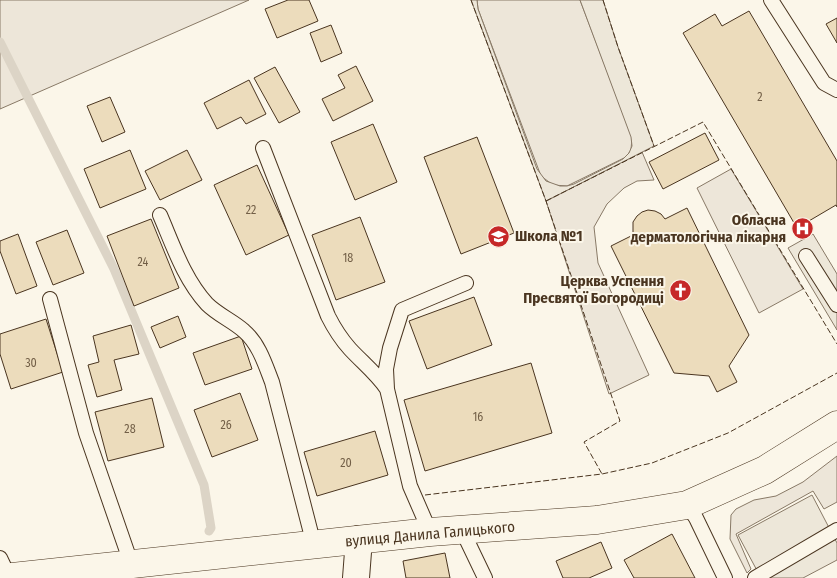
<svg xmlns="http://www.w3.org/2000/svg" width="837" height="578" font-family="'Fira Sans Condensed',sans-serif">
  <rect width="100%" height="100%" fill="#fbf6e9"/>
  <!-- green -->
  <path fill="#ede6d9" stroke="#887966" d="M0,0H249L0,109Z
    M477,0H580L632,137L631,150L626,157L567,186L553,185L541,176L478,9Z
    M642,152L654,180L637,181L624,188L607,204L594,227L598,263L649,375L609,394L546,201Z
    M731,169L803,289L759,313L697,188Z
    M837,456V502L824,509L813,491L736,534L751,569L747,573L730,539L731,515L736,509L754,500L776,496L803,482Z"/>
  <!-- parking -->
  <path fill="#ede7d9" stroke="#887966" d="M471,0H477L478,9L537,169L546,181L560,186H567L574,184L623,159L629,153L632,146L631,137L580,0H603L618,47L654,146L546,201Z
    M813,234L837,274V330L788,248Z
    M812,495L837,543V560L803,578H761L738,535Z"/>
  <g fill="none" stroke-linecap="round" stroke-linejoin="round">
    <!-- stream -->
    <path stroke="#dcd4c6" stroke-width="9" d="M0,42L114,269L204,485L211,528L209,531"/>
  </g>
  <!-- building -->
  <path fill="#ecdcbc" stroke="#4a3520" d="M288,0H309L318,21L277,38L265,9Z
    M749,11L837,161V207L836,205L797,228L683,33L715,14L722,26Z
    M837,18V43L826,24Z
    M331,25L342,53L321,62L310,33Z
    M356,66L373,101L333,121L322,99L345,88L338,75Z
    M275,67L300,112L279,123L254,78Z
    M249,80L266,114L246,124L241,117L217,129L204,103Z
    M110,97L125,132L102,142L87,106Z
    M373,124L397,182L355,200L331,142Z
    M705,133L719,160L663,189L649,162Z
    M477,137L514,233L461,254L424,157Z
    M130,150L146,189L100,208L84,169Z
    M187,150L202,180L160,200L145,171Z
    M257,165L289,235L246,255L214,185Z
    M687,208L749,335L729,366L737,382L717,392L709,376L674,373L611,246L633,235V222L637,216L642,212L648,210L655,211L661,214L665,219Z
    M360,217L385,282L336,300L312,235Z
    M151,219L179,288L134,306L107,236Z
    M67,230L84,273L53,285L36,242Z
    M18,234L37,286L16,294L0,251V241Z
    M474,297L492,345L427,369L409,321Z
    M178,316L186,337L160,348L151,327Z
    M46,319L63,372L11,389L0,354V334Z
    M131,325L139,354L114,360L122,390L97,397L88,365L99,362L93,336Z
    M241,336L252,369L205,385L193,353Z
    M531,363L552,433L425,471L404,400Z
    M240,393L258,440L212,457L194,410Z
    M152,398L164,447L108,461L95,412Z
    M375,431L388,475L317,496L304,452Z
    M672,534L695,578H634L624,560Z
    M601,542L612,568L589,578H563L556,561Z
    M445,553L450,578H406L403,561Z"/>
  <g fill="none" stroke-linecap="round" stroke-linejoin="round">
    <defs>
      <path id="service" d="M771,0L824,83L837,90
        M263,148L328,316C334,328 341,339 350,349C362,362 377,374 387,389
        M160,215C173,245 184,279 207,304C218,315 233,321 244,331C259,344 265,364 272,382L314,545
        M806,256L837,305
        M50,299L86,433L131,563
        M687,505L696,518L725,578
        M462,530L485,578
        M430,532L410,486L387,389L386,369L390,348L402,310L466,283
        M0,558L9,577
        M755,578L837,530"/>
      <path id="minor" d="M356,578L359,539"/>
      <path id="tertiary" d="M3,578L430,532L597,520L687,505L765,470L837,425"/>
    </defs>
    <!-- service casing -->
    <use href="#service" stroke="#4a3520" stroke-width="16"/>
    <!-- minor casing -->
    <use href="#minor" stroke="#4a3520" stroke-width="28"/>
    <!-- tertiary casing -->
    <use href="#tertiary" stroke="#4a3520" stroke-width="29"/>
    <!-- service -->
    <use href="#service" stroke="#fbf6e9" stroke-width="14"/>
    <!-- minor -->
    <use href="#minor" stroke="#fbf6e9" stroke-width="26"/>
    <!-- tertiary -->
    <use href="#tertiary" stroke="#fbf6e9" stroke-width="28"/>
    <!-- fence -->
    <path stroke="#4a3520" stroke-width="1" stroke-dasharray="6 2.5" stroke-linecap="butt" d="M471,0L546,201L620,421L584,442L602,474
      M603,0L618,47L654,146
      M546,201L703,122L837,344
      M425,495L602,474L652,463L728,433L837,373"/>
  </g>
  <!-- icons -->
  <defs>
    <symbol id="hospital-disc" viewBox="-11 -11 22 22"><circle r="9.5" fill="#c62828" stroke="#fbf6e9"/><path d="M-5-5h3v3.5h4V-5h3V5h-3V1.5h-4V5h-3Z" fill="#fff"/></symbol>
    <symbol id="school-disc" viewBox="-11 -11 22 22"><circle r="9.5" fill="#c62828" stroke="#fbf6e9"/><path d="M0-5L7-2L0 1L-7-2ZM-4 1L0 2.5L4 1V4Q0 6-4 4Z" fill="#fff"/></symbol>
    <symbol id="church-disc" viewBox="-11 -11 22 22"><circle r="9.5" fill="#c62828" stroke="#fbf6e9"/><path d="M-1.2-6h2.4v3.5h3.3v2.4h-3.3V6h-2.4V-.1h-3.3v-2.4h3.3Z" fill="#fff"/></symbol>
  </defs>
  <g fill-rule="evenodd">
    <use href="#hospital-disc" x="790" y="216" width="25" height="25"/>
    <use href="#school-disc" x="486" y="224" width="25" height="25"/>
    <use href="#church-disc" x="668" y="278" width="25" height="25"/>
  </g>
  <g text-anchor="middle" stroke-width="4" stroke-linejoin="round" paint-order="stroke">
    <!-- number labels -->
    <g font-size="12" fill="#725f47">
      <text x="760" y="101">2</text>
      <text x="251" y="214">22</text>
      <text x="348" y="262">18</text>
      <text x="143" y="266">24</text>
      <text x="31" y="367">30</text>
      <text x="478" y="421">16</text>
      <text x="226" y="429">26</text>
      <text x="130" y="433">28</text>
      <text x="346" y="467">20</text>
    </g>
    <!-- poi labels -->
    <g font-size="15" font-weight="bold" fill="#4a3520" stroke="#fbf6e9" text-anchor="end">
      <text x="786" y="225">Обласна<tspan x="786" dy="17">дерматологічна лікарня</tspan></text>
      <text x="515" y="241" text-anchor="start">Школа №1</text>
      <text x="664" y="286">Церква Успення<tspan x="664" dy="17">Пресвятої Богородиці</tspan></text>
    </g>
    <!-- street labels -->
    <g font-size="15" fill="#4a3520" stroke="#fbf6e9">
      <text transform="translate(430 534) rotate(-5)" y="5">вулиця Данила Галицького</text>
    </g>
  </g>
</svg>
